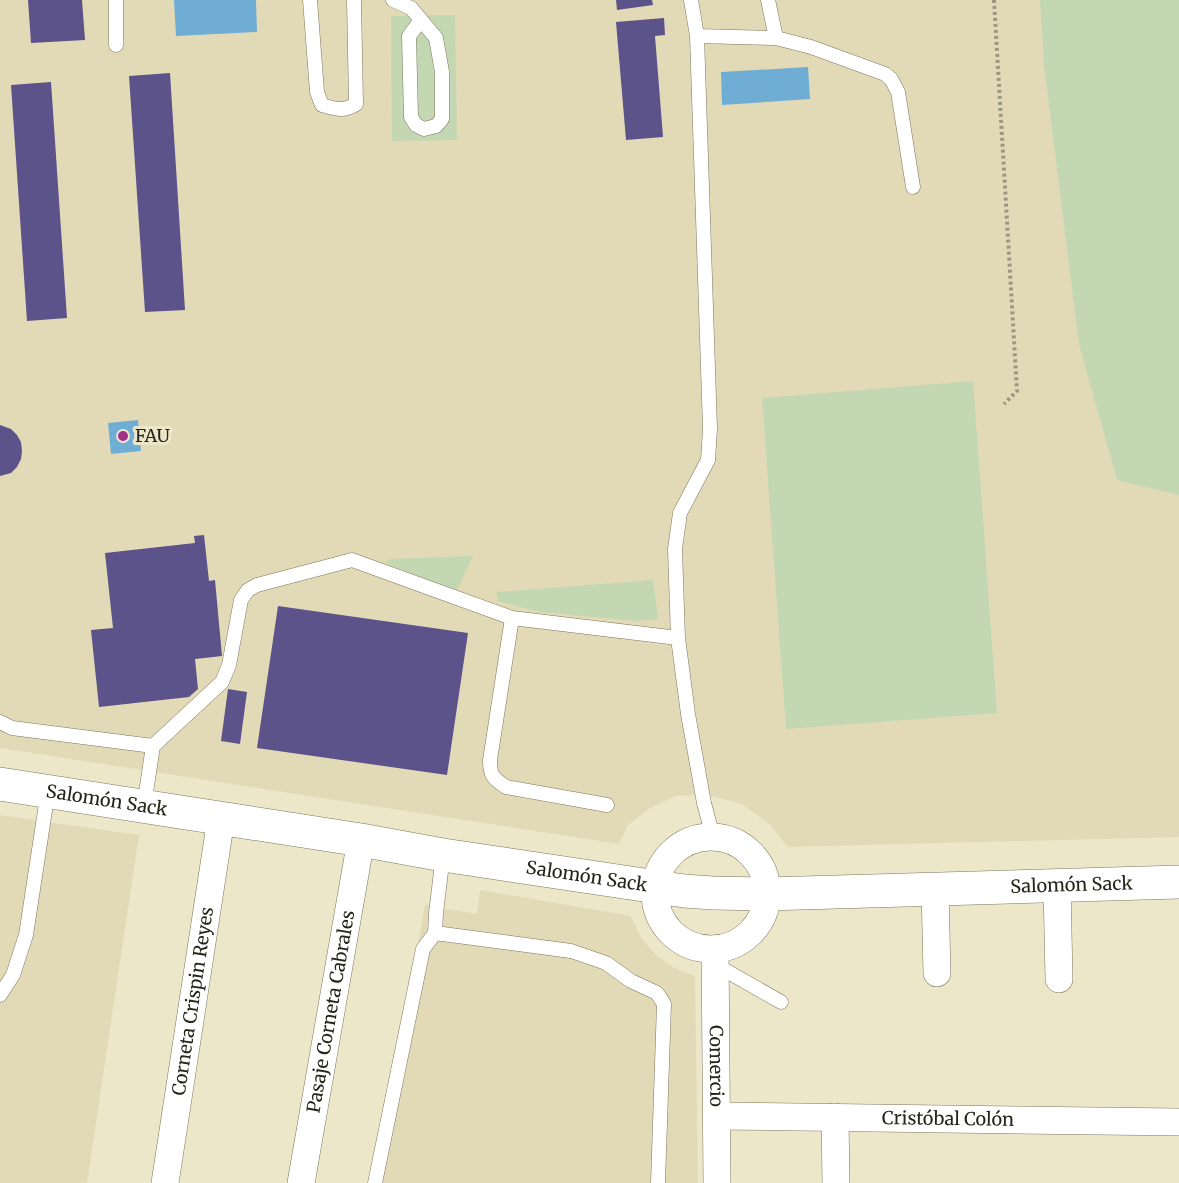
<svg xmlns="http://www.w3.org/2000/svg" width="1179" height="1183" font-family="Merriweather,serif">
  <rect width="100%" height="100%" fill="#ede7ca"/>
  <!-- built -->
  <path fill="#e2dab7" d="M0,0H1179V837L788,847L769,824L742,804L708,795L676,796L649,809L628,825L619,844L0,748Z
    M0,815L139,835L87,1183H0Z
    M480,890L631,916L641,937L656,955L673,967L695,976L698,1183H375L425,905L477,914Z"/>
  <!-- green -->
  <path fill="#c4d7b3" d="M1040,0H1179V495L1117,480L1079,344L1044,65Z
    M455,15L457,140L392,141L391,16Z
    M973,381L997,713L786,729L762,398Z
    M473,556L456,592L385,563L389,559Z
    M653,580L658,619L637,621L540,612L498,601L497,592Z"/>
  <!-- water -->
  <path fill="#70add5" d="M174,0H256L257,32L176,36Z
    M808,67L810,99L722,105L721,72Z
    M138,420L141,451L111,454L108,423Z"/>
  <!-- building -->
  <path fill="#5b5389" d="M28,0H82L85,40L31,43Z
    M616,0H652L653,5L617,10Z
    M664,18L665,35L655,36L663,137L626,140L616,22Z
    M170,73L185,310L145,312L129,76Z
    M51,82L67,318L27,321L11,85Z
    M0,425L11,429L17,435L21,442L22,451L21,459L17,467L11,473L0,476Z
    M204,535L209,581L215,580L222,656L195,659L198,689L189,697L99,707L91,630L113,628L105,553L195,543L194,536Z
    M278,606L468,633L447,775L257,748Z
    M228,689L247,692L240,744L221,741Z"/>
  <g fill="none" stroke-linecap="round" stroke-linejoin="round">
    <defs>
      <path id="lane" d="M116,0V45
        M310,0L317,92L322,105C336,109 343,112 356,104L354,0
        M393,0L411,8L436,38L442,72V119L436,126L424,129L416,125L411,117L409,36L421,20
        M691,0L697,36L710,429L708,460L680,513L675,549L678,638L688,714L704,803L713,837
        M768,0L776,38
        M697,36L776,38L811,47L885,74L891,79L898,92L913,187
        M512,618L490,760C490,776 493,778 506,787L607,805
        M0,722L12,728L153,746
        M144,806L153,746L222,682L229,665L241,600L248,590L257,585L352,560L512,618L678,638
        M443,855L436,913L435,933L571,951L606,963L631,981L657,993L664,1004L658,1183
        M716,965L781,1002
        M0,995L13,975L26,935L48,791
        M375,1183L423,949L435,933"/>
      <g id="street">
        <circle cx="711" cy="893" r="56"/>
        <path d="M1057,885L1059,979"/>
        <path d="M935,889L937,973"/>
        <path id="s1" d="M715,949L717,1183"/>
        <path id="s2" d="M717,1116L1179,1122"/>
        <path d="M835,1117L836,1183"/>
        <path id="s3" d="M165,1183L221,819"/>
        <path id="s4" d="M301,1183L361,840"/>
      </g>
      <g id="secondary">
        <path id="s5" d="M0,784L361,840L443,855L684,891L713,893L767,894L1179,882"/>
      </g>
    </defs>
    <!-- lane casing -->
    <use href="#lane" stroke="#7c765c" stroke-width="15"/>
    <!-- street casing -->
    <use href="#street" stroke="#7c765c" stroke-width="28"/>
    <!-- secondary casing -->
    <use href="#secondary" stroke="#7c765c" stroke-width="34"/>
    <!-- path -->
    <path stroke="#9c9782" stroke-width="4" stroke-dasharray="3 3" stroke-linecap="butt" d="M994,0L1017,391L1004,404"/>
    <!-- lane -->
    <use href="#lane" stroke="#fff" stroke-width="14"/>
    <!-- street -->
    <use href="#street" stroke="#fff" stroke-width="27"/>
    <!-- secondary -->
    <use href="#secondary" stroke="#fff" stroke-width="33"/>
  </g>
  <!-- markers -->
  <circle fill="#a2308c" stroke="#ede7ca" stroke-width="2" cx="123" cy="436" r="6"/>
  <g text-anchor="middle" stroke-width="6" stroke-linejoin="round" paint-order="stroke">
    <!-- poi labels -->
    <g font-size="18" fill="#27241a" stroke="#ede7ca" text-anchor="start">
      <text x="135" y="442">FAU</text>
    </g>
    <!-- street labels -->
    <g font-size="18" fill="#27241a" stroke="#ede7ca">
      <text dy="6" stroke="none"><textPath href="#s5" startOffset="108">Salomón Sack</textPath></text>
      <text dy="6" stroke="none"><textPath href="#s5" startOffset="594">Salomón Sack</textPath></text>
      <text dy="6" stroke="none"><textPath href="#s5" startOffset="1080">Salomón Sack</textPath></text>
      <text dy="6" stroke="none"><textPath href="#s3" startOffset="184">Corneta Crispin Reyes</textPath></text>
      <text dy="6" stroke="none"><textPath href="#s4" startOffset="174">Pasaje Corneta Cabrales</textPath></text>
      <text dy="6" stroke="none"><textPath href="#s1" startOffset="117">Comercio</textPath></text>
      <text dy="6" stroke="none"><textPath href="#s2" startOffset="231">Cristóbal Colón</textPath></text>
    </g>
  </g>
</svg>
